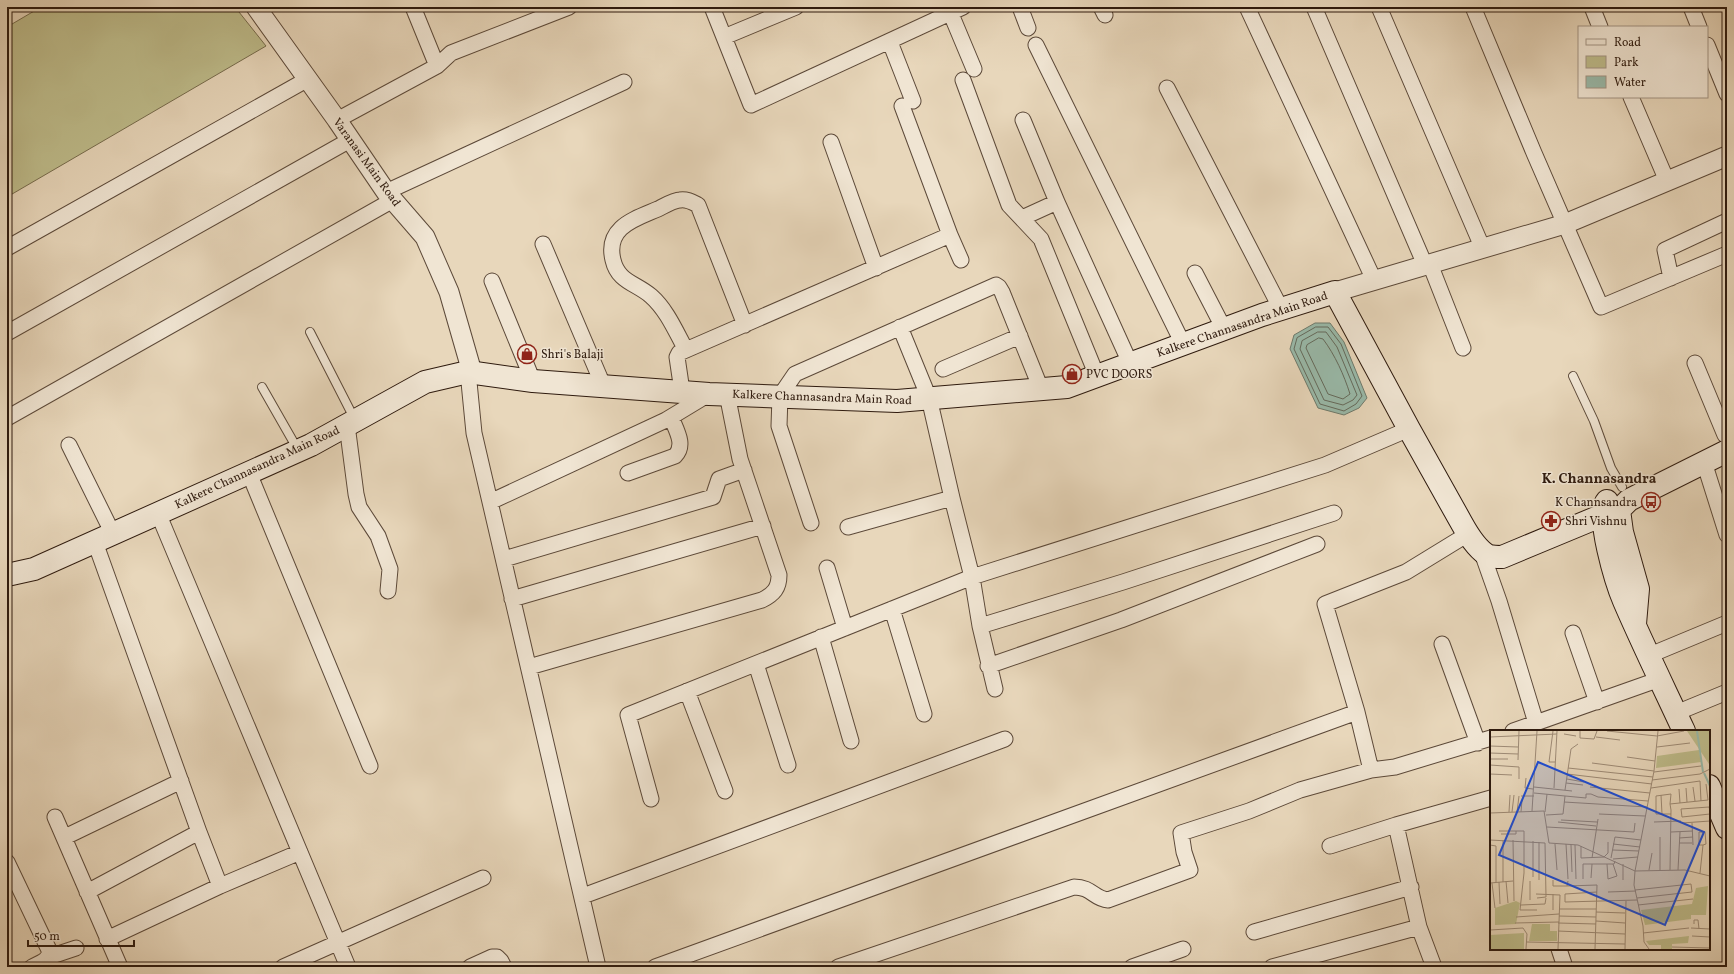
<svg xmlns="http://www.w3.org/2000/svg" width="1734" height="974" font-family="Vollkorn,serif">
  <rect width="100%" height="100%" fill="#e8d7bb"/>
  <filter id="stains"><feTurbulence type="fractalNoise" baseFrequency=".005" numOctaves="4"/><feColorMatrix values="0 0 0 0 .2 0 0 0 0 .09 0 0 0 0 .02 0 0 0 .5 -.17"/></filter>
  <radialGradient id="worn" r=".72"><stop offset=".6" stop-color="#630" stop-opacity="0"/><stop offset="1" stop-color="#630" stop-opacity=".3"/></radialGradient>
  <!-- green -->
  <path fill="#bebc8b" stroke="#766b4c" d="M41,7H235L266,46L7,197V27Z"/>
  <!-- water -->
  <path fill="#99baaa" stroke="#6e7a6c" d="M1315,323H1330L1344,342L1367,398L1359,408L1344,415L1318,408L1290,349L1294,335Z"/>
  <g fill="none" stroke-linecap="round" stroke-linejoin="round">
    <!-- shore -->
    <path stroke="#646a5c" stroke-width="1" d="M1316,327H1328L1341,344L1362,396L1356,404L1344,411L1320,404L1294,349L1297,338Z
      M1318,332H1326L1337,347L1357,395L1353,400L1343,405L1324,400L1300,349L1302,341Z
      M1319,338L1323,339C1335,355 1344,375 1350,394L1343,399L1328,394L1306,348L1307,345Z"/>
    <defs>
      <path id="service" d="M310,332L355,420
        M1573,376L1594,421L1611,468L1622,487
        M262,387L298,450"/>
      <path id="minor" d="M413,7L437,66
        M712,7L751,105L963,7
        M1020,7L1028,28
        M1101,7L1105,15
        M1247,7L1374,280
        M1314,7L1425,265
        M1379,7L1483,249
        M1473,7L1534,153L1601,307L1727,254
        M1592,7L1600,27
        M1691,7L1699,27
        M951,14L974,69
        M724,37L796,7
        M890,42L913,101
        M1036,45L1183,344
        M1707,45L1727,94
        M963,80L1009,205L1041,239L1097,376
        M1167,88L1281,309
        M1631,97L1667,181
        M337,120L437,66L451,53L569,7
        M1023,120L1057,202L1130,363
        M831,142L876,268
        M386,192L624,82
        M1022,218L1057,202
        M950,235L961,260
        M543,244L603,385
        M7,248L308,79
        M1430,264L1463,348
        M1195,273L1224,329
        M1671,278L1665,250L1727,221
        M492,281L533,381
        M900,327L929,398L952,498L972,577L980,626L995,689
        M7,333L350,140
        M686,350C676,332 667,310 651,296C636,283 618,282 613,260C605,227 635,219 658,209C664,206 674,200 680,200C687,199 692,202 698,205L745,325
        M1695,363L1725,435
        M943,369L1020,336
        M468,372L474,433L598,967
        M682,391L677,357L679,353L950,235L902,106
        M7,418L393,200
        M347,425L356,494L359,507L378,536L390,569L388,591
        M69,445L113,534
        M1704,462L1727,535
        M249,473L370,766
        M628,473L675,456C686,445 676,430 671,417
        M490,502L666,420L709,394
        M158,513L348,967
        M811,523L779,426L780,396L795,374L996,285L999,287L1002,292L1041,389
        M848,527L952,498
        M95,542L199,832L220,886
        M1481,550L1499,601L1536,723
        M504,559L713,497L719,479L744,470
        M827,568L845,628
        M512,599L763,526
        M892,609L924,714
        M980,626L1123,582L1334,513
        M1573,633L1597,702
        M821,637L851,741
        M1442,644L1478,743
        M1650,655L1727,623
        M756,664L788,765
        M988,666L1121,620L1317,544
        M529,667L762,600C774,594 779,588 779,575L740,459L727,394
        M687,691L725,791
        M1676,713L1727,692
        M1513,731L1660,679
        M1371,770L1357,712L1325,604L1406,572L1468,534
        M651,799L628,715L972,577L1325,465L1409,429
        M55,817L120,967
        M1396,825L1419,927L1434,967
        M65,837L181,781
        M1330,846L1396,825L1491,798
        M7,862L50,952C48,961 40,963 32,967
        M87,892L199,832
        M583,896L1005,739
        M1254,932L1411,887
        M107,939L220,886L300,852
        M1559,949L1565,967
        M49,957L76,948
        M283,967L483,878
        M470,967L492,957H497L501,961L504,967
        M655,967L1357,712
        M838,967L1074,887C1092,887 1094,899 1108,900L1190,870L1184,852L1181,833L1249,811L1300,790L1371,770L1395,767L1491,738
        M1132,967L1183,949
        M1272,967L1419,927"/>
      <path id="tertiary" d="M256,7L337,120L386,192L425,237L449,292L472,372
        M1335,292L1565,224L1727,156"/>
      <path id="secondary" d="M1607,501C1595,514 1617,585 1624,601C1643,645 1664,688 1684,731
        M1619,510L1622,532L1638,589L1635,624
        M7,575L34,569L311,445L425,382L468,372L533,381L709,394L897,401L1067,387L1262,315L1335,292L1409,429L1461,522C1467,533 1477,550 1489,556C1493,557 1498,557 1502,557L1603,515L1619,510L1629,500L1727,451
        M1709,786L1727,828"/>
    </defs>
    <!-- service casing -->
    <use href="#service" stroke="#5c4939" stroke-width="10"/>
    <!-- minor casing -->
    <use href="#minor" stroke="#5c4939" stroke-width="17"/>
    <!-- tertiary casing -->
    <use href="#tertiary" stroke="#5c4939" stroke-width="21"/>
    <!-- secondary casing -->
    <use href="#secondary" stroke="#2e1a0e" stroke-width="24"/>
    <!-- service -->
    <use href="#service" stroke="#f0e5d3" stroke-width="8"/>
    <!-- minor -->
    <use href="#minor" stroke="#f0e5d3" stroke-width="15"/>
    <!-- tertiary -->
    <use href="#tertiary" stroke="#f0e5d3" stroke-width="19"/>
    <!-- secondary -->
    <use href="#secondary" stroke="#f0e5d3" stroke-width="22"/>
  </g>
  <!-- icons -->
  <defs>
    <symbol id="shop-ring" viewBox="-11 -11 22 22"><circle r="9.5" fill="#f0e5d3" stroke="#8f2418" stroke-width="1.5"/><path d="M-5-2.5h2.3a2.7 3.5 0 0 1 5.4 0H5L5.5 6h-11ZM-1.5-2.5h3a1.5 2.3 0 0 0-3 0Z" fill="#8f2418"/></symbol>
    <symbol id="bus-ring" viewBox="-11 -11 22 22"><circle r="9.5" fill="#f0e5d3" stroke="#8f2418" stroke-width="1.5"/><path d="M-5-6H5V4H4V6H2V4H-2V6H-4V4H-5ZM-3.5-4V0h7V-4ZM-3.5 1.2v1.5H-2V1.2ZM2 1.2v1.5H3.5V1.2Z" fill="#8f2418"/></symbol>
    <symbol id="pharmacy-ring" viewBox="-11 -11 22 22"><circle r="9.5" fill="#f0e5d3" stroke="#8f2418" stroke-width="1.5"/><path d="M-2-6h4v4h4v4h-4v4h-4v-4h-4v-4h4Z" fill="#8f2418"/></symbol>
  </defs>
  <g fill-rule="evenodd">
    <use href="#shop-ring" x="516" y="343" width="22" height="22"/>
    <use href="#shop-ring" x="1061" y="363" width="22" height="22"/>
    <use href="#bus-ring" x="1640" y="491" width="22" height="22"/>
    <use href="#pharmacy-ring" x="1540" y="510" width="22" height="22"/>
  </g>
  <g text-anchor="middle" stroke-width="3" stroke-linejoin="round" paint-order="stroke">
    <!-- street labels -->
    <g font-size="12" fill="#2e1a0e" stroke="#f0e5d3">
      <text transform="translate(367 162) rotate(54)" y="4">Varanasi Main Road</text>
      <text transform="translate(1242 324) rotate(-19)" y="4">Kalkere Channasandra Main Road</text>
      <text transform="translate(822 397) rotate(2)" y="4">Kalkere Channasandra Main Road</text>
      <text transform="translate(257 467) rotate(-25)" y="4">Kalkere Channasandra Main Road</text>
    </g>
    <!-- poi labels -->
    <g font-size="12" fill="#2e1a0e" stroke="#f0e5d3" text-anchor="start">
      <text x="541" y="358">Shri's Balaji</text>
      <text x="1086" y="378">PVC DOORS</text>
      <text x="1637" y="506" text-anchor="end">K Channsandra</text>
      <text x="1565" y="525">Shri Vishnu</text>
    </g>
    <!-- quarter labels -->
    <g font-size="14" font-weight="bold" fill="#2e1a0e" stroke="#f0e5d3">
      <text x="1599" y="483">K. Channasandra</text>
    </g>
  </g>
  <!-- overview -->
  <g transform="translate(1490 730)">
    <rect width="220" height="220" fill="#e8d7bb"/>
    <path d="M197,1H220L219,34ZM209,20L211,32L166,38L167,26ZM218,156L216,185H201V189L155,195L151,180L202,174L206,158ZM26,171L30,173L26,194L5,195V178ZM42,194H60V201H67V211H39ZM34,203V219H0V205ZM199,206L198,213L182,214V219H171V215H159L156,211Z" fill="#bebc8b"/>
    <path fill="none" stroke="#99baaa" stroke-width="2" d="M207,1L213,42M214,43L220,56"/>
    <path fill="none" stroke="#9e8b76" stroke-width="1" d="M63,1L59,32H65M90,1V8L104,9L107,1M117,1L167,6L194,1M74,4L86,6M0,7L67,4M106,7L130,10M0,16L28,17M167,17L200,13M0,23L28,24M137,27L165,31M0,29H18M28,30L29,1M102,33L164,41M0,35L29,37V49M78,38L163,47M164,42L211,36M0,44L22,45M77,44L162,54M36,48L35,58L43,59M77,49L94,52M162,50L210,44L220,39M76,53L93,55M44,57L82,61M100,57L160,63M203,57L205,71M64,58L67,1M161,58L210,51L211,71M196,58L197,72M189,59L190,73M75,60L81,19L88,14M44,63L96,68V64H101L108,67L158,71M171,65L172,84M31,66H44M74,72L157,77M180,74L218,70L216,54M42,81L47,1M220,81L219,77L191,79L192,87L220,84M19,82L20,65M22,82L24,65M27,82L29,66M31,82L32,70M55,82L57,64M0,83L54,81L59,113L88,115L145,141L195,140L220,146M109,84L155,86M56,85L73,84L75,66M71,90L107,92M68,92L106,96M164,92L191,91M192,93L220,91M202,93L203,115M57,97L144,102L145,93M9,101H34V143L30,180H47M181,102L203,101M11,104H26V101M189,108L203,107M0,110L55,113M23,110L24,171M43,111V147M49,112V150M189,113H202M65,114L67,140M76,114L78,149M123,114L150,117M0,115L6,116V152M81,115L82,142M85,115L86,149M91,116V128L114,127L118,123V112M123,120L149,121M102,128L108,89M121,128L125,107L151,110M123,129L148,127M117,134L118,149L127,146L123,134M133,134V150M159,140L162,123M170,140V107M180,140L181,80L180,74L181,64L166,66V84H181M188,140L190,102M145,141L164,41L168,1M145,141L144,155L153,196L154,212L159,219M210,143L213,115L216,114L215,102H209V115H213M101,148L102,134M93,149V134H124L125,131M63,150V156H77M16,151L18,173M40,151V170M78,151L77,156L107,155L105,219M9,152L10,174M13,152V110M0,153L23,151M2,153L5,178M145,160L201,154L202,162L147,168M107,162L75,164V172L147,170M118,162L146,161M46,164L70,165L68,219M47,168L56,167L55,113M31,175L55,174L56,168M148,175L203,169M69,179H106M63,180V164M106,182L135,183M69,186L106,187M26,187L69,184M106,191L135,193M25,193L69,192M68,193L106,194M204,194V190H208L209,199M201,198L220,199M0,200L33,198L37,204L36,219M68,201L135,204M153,203L199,198M202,206L220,207M37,212L135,214M182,217L220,218M135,219L136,171"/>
    <path fill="#1d4ed8" fill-opacity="0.15" stroke="#1d4ed8" stroke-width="2" d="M48,32L214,102L175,195L9,125Z"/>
    <rect width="220" height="220" fill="none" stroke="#2e1a0e" stroke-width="2"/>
  </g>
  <!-- margin -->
  <rect width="1734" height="974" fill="none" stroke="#e8d7bb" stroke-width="24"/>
  <rect x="8" y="8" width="1718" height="958" fill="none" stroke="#2e1a0e" stroke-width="2"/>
  <rect x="12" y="12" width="1710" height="950" fill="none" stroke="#2e1a0e"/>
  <!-- legend -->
  <rect x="1578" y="26" width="130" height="72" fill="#f0e5d3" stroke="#a29484"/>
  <rect x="1586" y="39" width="20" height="6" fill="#f0e5d3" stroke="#a29484"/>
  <text x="1614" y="46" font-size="12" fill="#2e1a0e">Road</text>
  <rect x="1586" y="56" width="20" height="12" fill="#bebc8b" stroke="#a29484"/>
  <text x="1614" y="66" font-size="12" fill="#2e1a0e">Park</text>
  <rect x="1586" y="76" width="20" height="12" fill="#99baaa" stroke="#a29484"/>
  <text x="1614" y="86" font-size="12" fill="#2e1a0e">Water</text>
  <!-- scale -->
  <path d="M28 940v6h106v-6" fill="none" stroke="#2e1a0e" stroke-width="2"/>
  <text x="34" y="940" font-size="12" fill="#2e1a0e" stroke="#f0e5d3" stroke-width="3" paint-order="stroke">50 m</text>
  <rect width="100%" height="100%" filter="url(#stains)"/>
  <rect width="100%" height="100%" fill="url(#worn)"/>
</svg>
